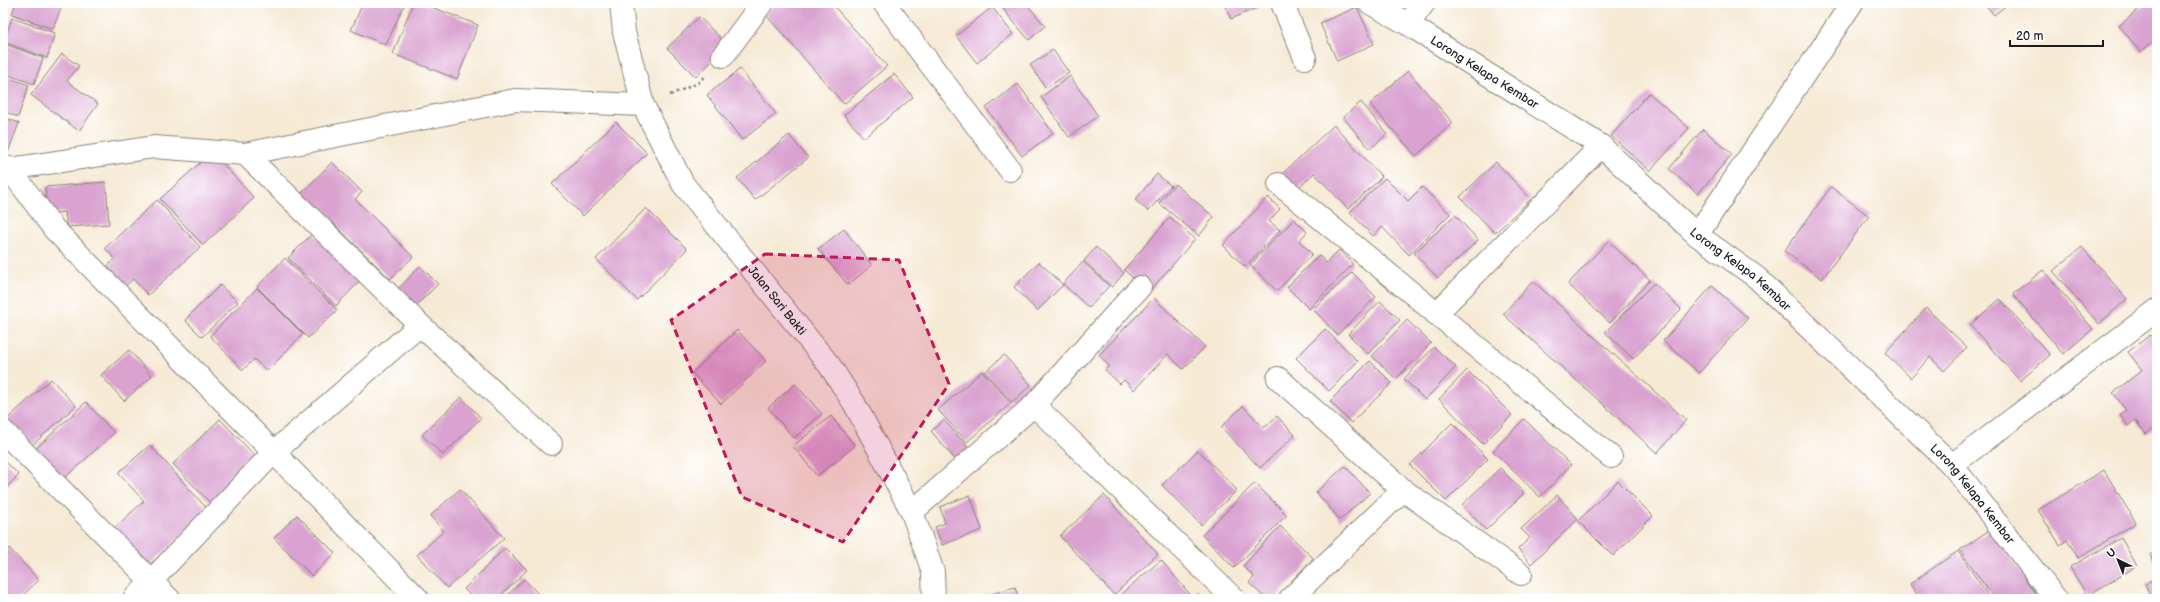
<svg xmlns="http://www.w3.org/2000/svg" width="2160" height="602" font-family="'Balsamiq Sans',sans-serif">
  <rect width="100%" height="100%" fill="#fff"/>
  <filter id="ink" filterUnits="userSpaceOnUse"><feTurbulence type="fractalNoise" baseFrequency=".025" numOctaves="2"/><feDisplacementMap in="SourceGraphic" scale="8" xChannelSelector="R" yChannelSelector="G"/><feConvolveMatrix kernelMatrix="1 2 1 2 8 2 1 2 1" color-interpolation-filters="sRGB"/></filter>
  <filter id="wash" filterUnits="userSpaceOnUse"><feTurbulence type="fractalNoise" baseFrequency=".012" numOctaves="4" result="noise"/><feDisplacementMap in="SourceGraphic" scale="16" xChannelSelector="R" yChannelSelector="G"/><feGaussianBlur stdDeviation="0.9" result="paint"/><feColorMatrix in="noise" values="0 0 0 0 0 0 0 0 0 0 0 0 0 0 0 0 0 1.4 0 .05"/><feComposite in="paint" operator="in"/></filter>
  <g filter="url(#wash)">
    <rect width="100%" height="100%" fill="#f6ead5"/>
    <g id="blocks">
      <!-- building -->
      <path fill="#d9a2d0" d="M16,3H63L53,29L12,14Z
        M363,3H405L386,45L351,30Z
        M413,3H421L478,25L457,79L393,54Z
        M777,3H831L887,66L844,104L765,14Z
        M1010,3H1026L1045,26L1029,40L1003,9Z
        M1224,3H1265V4L1231,19Z
        M1984,3H2009L1994,15Z
        M2146,3H2154L2157,6V38L2141,52L2119,26Z
        M992,7L1013,34L977,63L956,36Z
        M1357,7L1374,44L1337,61L1320,23Z
        M699,17L728,45L696,77L667,48Z
        M12,18L55,33L47,58L4,42Z
        M5,44L43,58L34,84L3,73V50Z
        M1053,50L1069,73L1046,88L1030,65Z
        M62,54L79,66L67,81L98,104L79,131L31,95Z
        M740,69L776,114L742,140L707,95Z
        M1408,71L1453,123L1416,156L1370,104Z
        M894,74L913,97L864,138L844,115Z
        M3,76L29,85L18,117L3,111Z
        M1070,76L1098,116L1069,137L1041,97Z
        M1018,84L1053,133L1022,156L986,108Z
        M1649,93L1689,128L1650,171L1611,136Z
        M1361,102L1387,134L1370,149L1343,117Z
        M3,117L19,123L7,155L3,153Z
        M616,122L647,153L583,216L552,184Z
        M1334,125L1382,177L1348,209L1314,173L1297,189L1282,174Z
        M1703,129L1732,154L1698,194L1669,169Z
        M789,135L808,158L755,200L737,178Z
        M212,152L254,198L203,245L160,199Z
        M332,162L362,192L355,199L413,257L390,279L332,222L324,229L295,200Z
        M1496,162L1531,199L1495,233L1460,197Z
        M1157,174L1171,186L1148,211L1135,200Z
        M1385,178L1408,201L1422,187L1450,214L1409,255L1382,227L1373,236L1350,212Z
        M106,182L109,224L67,227L65,212L47,214L45,187Z
        M1175,184L1214,217L1199,236L1159,203Z
        M1831,187L1869,216L1822,279L1784,251Z
        M1268,197L1280,209L1269,221L1280,230L1245,267L1223,245Z
        M157,200L200,247L148,295L133,279L121,290L103,270L115,259L105,248Z
        M646,208L687,249L637,300L596,259Z
        M1455,215L1478,240L1438,278L1414,253Z
        M1170,217L1195,239L1149,292L1124,270Z
        M1294,219L1307,232L1299,241L1312,254L1277,291L1250,265Z
        M844,229L872,265L848,285L818,249Z
        M313,233L361,280L336,306L288,258Z
        M1608,241L1650,280L1610,323L1568,284Z
        M1096,247L1124,273L1112,287L1084,261Z
        M2082,247L2127,299L2099,324L2053,271Z
        M1339,250L1353,264L1309,309L1287,287L1319,255L1326,263Z
        M285,258L337,310L308,338L257,287Z
        M1039,262L1063,285L1037,311L1014,287Z
        M1083,262L1109,286L1089,308L1063,284Z
        M420,266L438,284L415,307L397,290Z
        M2043,270L2093,329L2063,354L2013,294Z
        M1352,272L1376,297L1337,335L1313,309Z
        M1533,281L1686,420L1657,453L1503,314Z
        M1654,283L1681,309L1633,359L1605,332Z
        M220,285L238,302L202,337L185,320Z
        M1712,286L1748,318L1699,373L1663,341Z
        M257,288L303,334L267,371L254,359L243,370L210,336Z
        M1154,298L1205,347L1183,369L1168,354L1134,390L1124,380L1120,384L1105,370L1109,366L1099,355Z
        M2000,299L2050,355L2020,381L1970,325Z
        M1380,301L1400,320L1368,354L1348,334Z
        M1926,308L1967,347L1944,371L1930,357L1911,378L1885,353Z
        M1407,320L1431,343L1396,379L1372,356Z
        M1325,329L1358,361L1329,391L1296,358Z
        M737,330L766,361L721,404L692,373Z
        M2150,335L2157,343V425L2146,434L2135,420L2128,426L2120,415L2126,410L2113,393L2142,370L2128,352Z
        M1434,347L1456,367L1425,400L1404,379Z
        M129,350L152,376L124,401L101,375Z
        M1004,355L1031,385L1012,402L985,372Z
        M1370,361L1392,383L1351,423L1330,401Z
        M1467,370L1512,415L1483,444L1439,399Z
        M982,371L1011,403L967,442L938,410Z
        M51,379L76,406L29,448L5,421Z
        M795,384L822,414L794,438L768,408Z
        M461,397L481,418L443,455L422,435Z
        M86,402L114,433L58,484L30,454Z
        M1243,406L1264,428L1277,416L1295,435L1260,468L1221,427Z
        M831,416L855,446L817,476L793,446Z
        M220,419L261,462L214,507L173,464Z
        M1524,419L1571,465L1540,497L1493,451Z
        M944,420L972,452L958,463L931,431Z
        M1452,423L1488,459L1446,501L1410,465Z
        M150,445L209,511L146,568L112,530L144,501L118,473Z
        M1198,450L1237,490L1201,525L1162,485Z
        M3,459L19,475L3,491Z
        M1345,466L1370,493L1340,520L1316,492Z
        M1500,468L1524,493L1486,530L1462,505Z
        M2104,470L2136,523L2078,558L2067,540L2060,545L2038,510Z
        M1618,481L1653,516L1613,556L1578,521Z
        M1255,483L1287,515L1234,568L1202,535Z
        M460,489L504,538L447,588L417,555L444,531L430,516Z
        M970,495L982,530L942,545L935,527L945,523L940,507Z
        M1104,495L1158,554L1114,595L1060,536Z
        M1557,495L1578,519L1531,564L1518,549L1530,538L1521,529Z
        M297,515L335,553L312,576L274,538Z
        M1280,526L1313,558L1275,599H1266L1249,583L1254,577L1243,566Z
        M1991,529L2039,599H1994L1960,550Z
        M2121,538L2137,566L2087,596L2070,567Z
        M9,548L39,580L19,599H3V554Z
        M505,548L527,570L497,599H474L464,589Z
        M1958,551L1990,599H1920L1910,584Z
        M2157,552V570L2151,554Z
        M1161,560L1189,593L1182,599H1115Z
        M524,579L543,599H503Z
        M2157,579V599H2151L2145,584Z
        M1015,587L1019,599H981V597Z
        M1198,594L1202,599H1192Z"/>
    </g>
  </g>
  <g filter="url(#ink)">
    <use href="#blocks" fill-opacity="0" stroke="#898378" stroke-width="1"/>
    <g fill="none" stroke-linecap="round" stroke-linejoin="round">
      <defs>
        <g id="minor">
          <path d="M884,3L1010,170"/>
          <path d="M1282,3L1305,58"/>
          <path id="s1" d="M1370,3L1408,24L1601,146L1697,235L1756,277L1952,465L2056,599"/>
          <path d="M1408,24L1424,3"/>
          <path d="M723,56L762,3"/>
          <path d="M245,154L420,325L551,444"/>
          <path d="M9,168L54,229L418,599"/>
          <path d="M3,170L154,147L245,154L515,100L643,105"/>
          <path d="M1279,184L1611,457"/>
          <path d="M1697,235L1852,3"/>
          <path d="M1436,314L1601,146"/>
          <path d="M1278,378L1403,490"/>
          <path d="M1034,405L1234,599"/>
          <path d="M3,431L169,599"/>
          <path d="M1952,465L2157,310"/>
          <path d="M912,512L1034,405L1140,287"/>
          <path d="M134,599L274,452L420,325"/>
          <path d="M1290,599L1403,490L1521,574"/>
        </g>
        <g id="major">
          <path id="s2" d="M621,3L624,32L643,105L683,184L830,366L854,403L912,512L933,572L934,599"/>
        </g>
      </defs>
      <!-- minor casing -->
      <use href="#minor" stroke="#898378" stroke-width="24"/>
      <!-- major casing -->
      <use href="#major" stroke="#898378" stroke-width="24"/>
      <!-- path -->
      <path stroke="#898378" stroke-width="2.5" stroke-dasharray="3 3" stroke-linecap="butt" d="M670,95L698,83L705,76"/>
      <!-- minor -->
      <use href="#minor" stroke="#fff" stroke-width="22"/>
      <!-- major -->
      <use href="#major" stroke="#fff" stroke-width="22"/>
    </g>
  </g>
  <!-- marked area -->
  <path fill="#c2185b" fill-opacity="0.2" stroke="#c2185b" stroke-width="3" stroke-dasharray="8 5" stroke-linejoin="round" d="M765,254L899,260L949,384L843,542L742,497L671,320Z"/>
  <g text-anchor="middle" stroke-width="3.5" stroke-linejoin="round" paint-order="stroke">
    <!-- street labels -->
    <g font-size="12" fill="#1c1c1c" stroke="#fff">
      <text dy="4" stroke="none"><textPath href="#s1" startOffset="134">Lorong Kelapa Kembar</textPath></text>
      <text dy="4" stroke="none"><textPath href="#s1" startOffset="458">Lorong Kelapa Kembar</textPath></text>
      <text dy="4" stroke="none"><textPath href="#s2" startOffset="343">Jalan Sari Bakti</textPath></text>
      <text dy="4" stroke="none"><textPath href="#s1" startOffset="782">Lorong Kelapa Kembar</textPath></text>
    </g>
  </g>
  <!-- margin -->
  <rect width="2160" height="602" fill="none" stroke="#fff" stroke-width="16"/>
  <!-- north arrow -->
  <g transform="translate(2118 560) rotate(317)" stroke="#ffffff" stroke-width="3" paint-order="stroke">
  <path d="M0-3L7 15L0 10L-7 15Z" fill="#1c1c1c"/>
  <text y="-6" font-size="11" font-weight="bold" text-anchor="middle" fill="#1c1c1c">U</text>
  </g>
  <!-- scale -->
  <path d="M2010 40v6h93v-6" fill="none" stroke="#1c1c1c" stroke-width="2"/>
  <text x="2016" y="40" font-size="12" fill="#1c1c1c" stroke="#ffffff" stroke-width="3" paint-order="stroke">20 m</text>
</svg>
